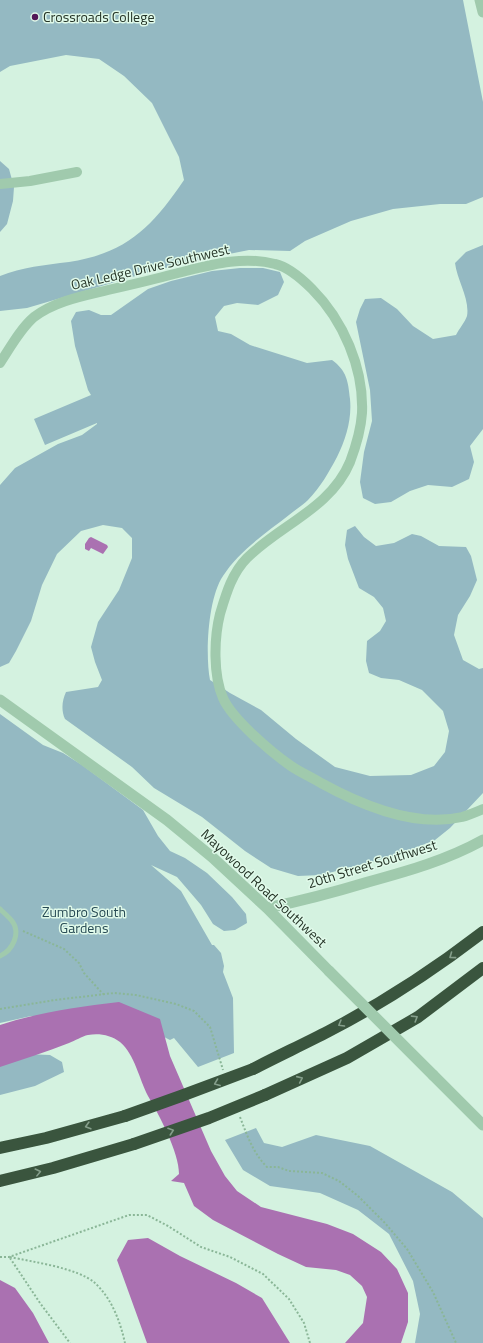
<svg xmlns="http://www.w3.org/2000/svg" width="483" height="1343" font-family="'Titillium Web',sans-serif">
  <rect width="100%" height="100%" fill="#d4f2e0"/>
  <!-- green -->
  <path fill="#94b9c2" d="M0,0H463L483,102V197L466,204H440L393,209L351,221L305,241L290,251L249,250L204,259L149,272L27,308L0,311V276C22,267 45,265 69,262C127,253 152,227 184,180L179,157L152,103L124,76L99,59L66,55L10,66L0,72Z
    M0,161L9,169L14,187L13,201L7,224L0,232Z
    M483,245V429L470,446L474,462L469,479L452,487L428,485L410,491L391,502L375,504L363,498L360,482L364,452L372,421L370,390L356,322L360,309L365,299L381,298L397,309L413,326L433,339L456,335C459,329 465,322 467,316C470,299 457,280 455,263L466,252Z
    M240,268H263L280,272L284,282L278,295L258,305L237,303L224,306L215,317L218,331L231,334L250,345L307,363L332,360C347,371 348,381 350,399C352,419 346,439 337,457C329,472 320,488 308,500C303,505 295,510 289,515C266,533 239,551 223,576C208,598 205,654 210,680L230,693L261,710L296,739L335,767L370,776L411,775L434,766L445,752L449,731L443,711L422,690L399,680L381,678L369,673L366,661L367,641L380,631L386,621L383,608L374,597L359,588L348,559L345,545L347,530L355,526L364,537L376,546L394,543L412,534L421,536L439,546L466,547L471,556L477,580L470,596L458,615L454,635L463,660L479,669L483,668V793L450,828L435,840L397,855L348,868L321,875L298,876L271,868L245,851L202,817L154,788L132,767L65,719C61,710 62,701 66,692L98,687L102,680L95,662L91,647L98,622L119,590L132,558V538L122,528L103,525L81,531L57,554L42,585L31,621L16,651L9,663L0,667V485L15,468L58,444L82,435L97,424V423L45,445L34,419L91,395L88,390L75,346L71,321L76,312L89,310L101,315H111L148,289L171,281L212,271Z
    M0,714L43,745L63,753L82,765L143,810L158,836L170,851L185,858L207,873L232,897L246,914L247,923L235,930L224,931L213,924L201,905L177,877L151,865L181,891L212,945H214L221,953L224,966L223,972L233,998L234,1053L198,1067L174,1038L170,1040L154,1032L31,1016L0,1023Z
    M25,1054L50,1055L62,1062L64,1072L35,1086L0,1095V1063Z
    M256,1128L264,1143L282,1147L316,1135L370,1146L452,1192L483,1218V1343H415L420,1314L413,1281L389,1234L358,1210L320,1193L270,1186L243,1170L225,1140Z"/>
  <!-- water -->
  <path fill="#aa71b1" d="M91,537L107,545L108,547L103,554L91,548L89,551L85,549V544L89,538Z
    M119,1002L160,1019L170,1056L211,1151L225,1176L237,1191L261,1207L327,1224L353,1234L381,1252L397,1269L408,1293V1322L401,1343H345L363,1323L367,1297L362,1286L350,1275L336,1270L306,1267L278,1254L213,1220L194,1206L184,1183L171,1181L179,1174C179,1152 159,1115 148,1096C139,1079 135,1055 120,1042C111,1035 99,1033 88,1035C82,1036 75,1041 69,1043C46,1052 23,1059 0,1067V1025C40,1012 77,1007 119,1002Z
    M148,1238L180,1256L236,1283L262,1298L290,1343H147L117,1260L128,1240Z
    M0,1280L15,1288L33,1313L49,1343H0Z"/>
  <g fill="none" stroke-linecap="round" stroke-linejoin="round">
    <!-- path -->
    <path stroke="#8ab697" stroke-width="2" stroke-dasharray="2 2" stroke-linecap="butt" d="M23,931L64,949L79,963L84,973L103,994
      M0,1009L55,1000L114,993L136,995L176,1004L194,1011L210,1027L223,1070
      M240,1117C247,1135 253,1153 267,1167H278L289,1171L322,1173L339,1181L358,1196L385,1223L407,1249L433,1292L456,1343
      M0,1257H9L129,1215H147L168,1226L201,1247L230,1257L263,1274L289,1299L304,1323L310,1343
      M10,1257C33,1262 78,1268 95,1283C112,1299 120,1321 125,1343
      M10,1258L40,1303L70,1343"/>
    <!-- service -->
    <path stroke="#a0caad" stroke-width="5" d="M0,909C4,913 9,917 12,921C21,933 13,950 0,956"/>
    <!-- minor -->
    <path stroke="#a0caad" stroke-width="10" d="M0,184L30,181L77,172
      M0,363C10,348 20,329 34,317C55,301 83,296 108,290C130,285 152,280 174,274C207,266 241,255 275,264C289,267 302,279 312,289C343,320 364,368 362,413C361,429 356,446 350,462C331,508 280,525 247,558C232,573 226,594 220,614C214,638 213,675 223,698C232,719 272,753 291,766C300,772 311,777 321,783C361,805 415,828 462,817C469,815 476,812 483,809"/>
    <!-- tertiary -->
    <path stroke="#a0caad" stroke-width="11" d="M480,0L483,12
      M0,700L167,820L212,857L267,908L329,971
      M267,908C301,901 335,892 368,882C408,871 447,860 483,840
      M433,1075L483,1125"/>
    <!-- motorway -->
    <path stroke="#3a553e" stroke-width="12" d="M253,1069C278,1056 304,1044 329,1031C383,1003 435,969 483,932
      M265,1095L347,1058L418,1017L483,968
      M0,1148L46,1138L125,1116
      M0,1181L53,1168L134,1144"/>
    <!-- tertiary-bridge -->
    <path stroke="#a0caad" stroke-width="11" d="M329,971L433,1075"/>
    <!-- motorway-bridge -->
    <path stroke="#3a553e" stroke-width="12" d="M125,1116L181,1096L253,1069
      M134,1144L209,1118L265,1095"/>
  </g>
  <!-- one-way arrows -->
  <defs><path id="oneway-chevron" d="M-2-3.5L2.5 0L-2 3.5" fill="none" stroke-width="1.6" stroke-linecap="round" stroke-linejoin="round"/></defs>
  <g stroke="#859f8b">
    <use href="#oneway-chevron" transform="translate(452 956) rotate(144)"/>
    <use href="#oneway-chevron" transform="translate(415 1018) rotate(-32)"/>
    <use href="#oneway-chevron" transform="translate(341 1024) rotate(150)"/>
    <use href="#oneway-chevron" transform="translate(300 1079) rotate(-24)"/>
    <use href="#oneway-chevron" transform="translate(217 1083) rotate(159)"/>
    <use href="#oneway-chevron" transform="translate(88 1126) rotate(164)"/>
    <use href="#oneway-chevron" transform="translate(171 1131) rotate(-19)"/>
    <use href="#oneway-chevron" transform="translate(38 1172) rotate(-14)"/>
  </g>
  <!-- markers -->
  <circle fill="#521757" stroke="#e0faea" stroke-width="1.5" cx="35" cy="17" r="4"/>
  <g text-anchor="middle" stroke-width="3" stroke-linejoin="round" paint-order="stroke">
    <!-- poi labels -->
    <g font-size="14" fill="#243326" stroke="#e0faea" text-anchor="start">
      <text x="43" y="22">Crossroads College</text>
    </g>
    <!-- street labels -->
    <g font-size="14" fill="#243326" stroke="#e0faea">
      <text transform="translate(150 267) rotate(-13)" y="5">Oak Ledge Drive Southwest</text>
      <text transform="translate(372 864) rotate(-17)" y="5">20th Street Southwest</text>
      <text transform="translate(264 888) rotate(43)" y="5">Mayowood Road Southwest</text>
    </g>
    <!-- park labels -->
    <g font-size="14" fill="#264953" stroke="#e0faea">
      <text x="84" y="917">Zumbro South<tspan x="84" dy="16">Gardens</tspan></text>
    </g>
  </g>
</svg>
